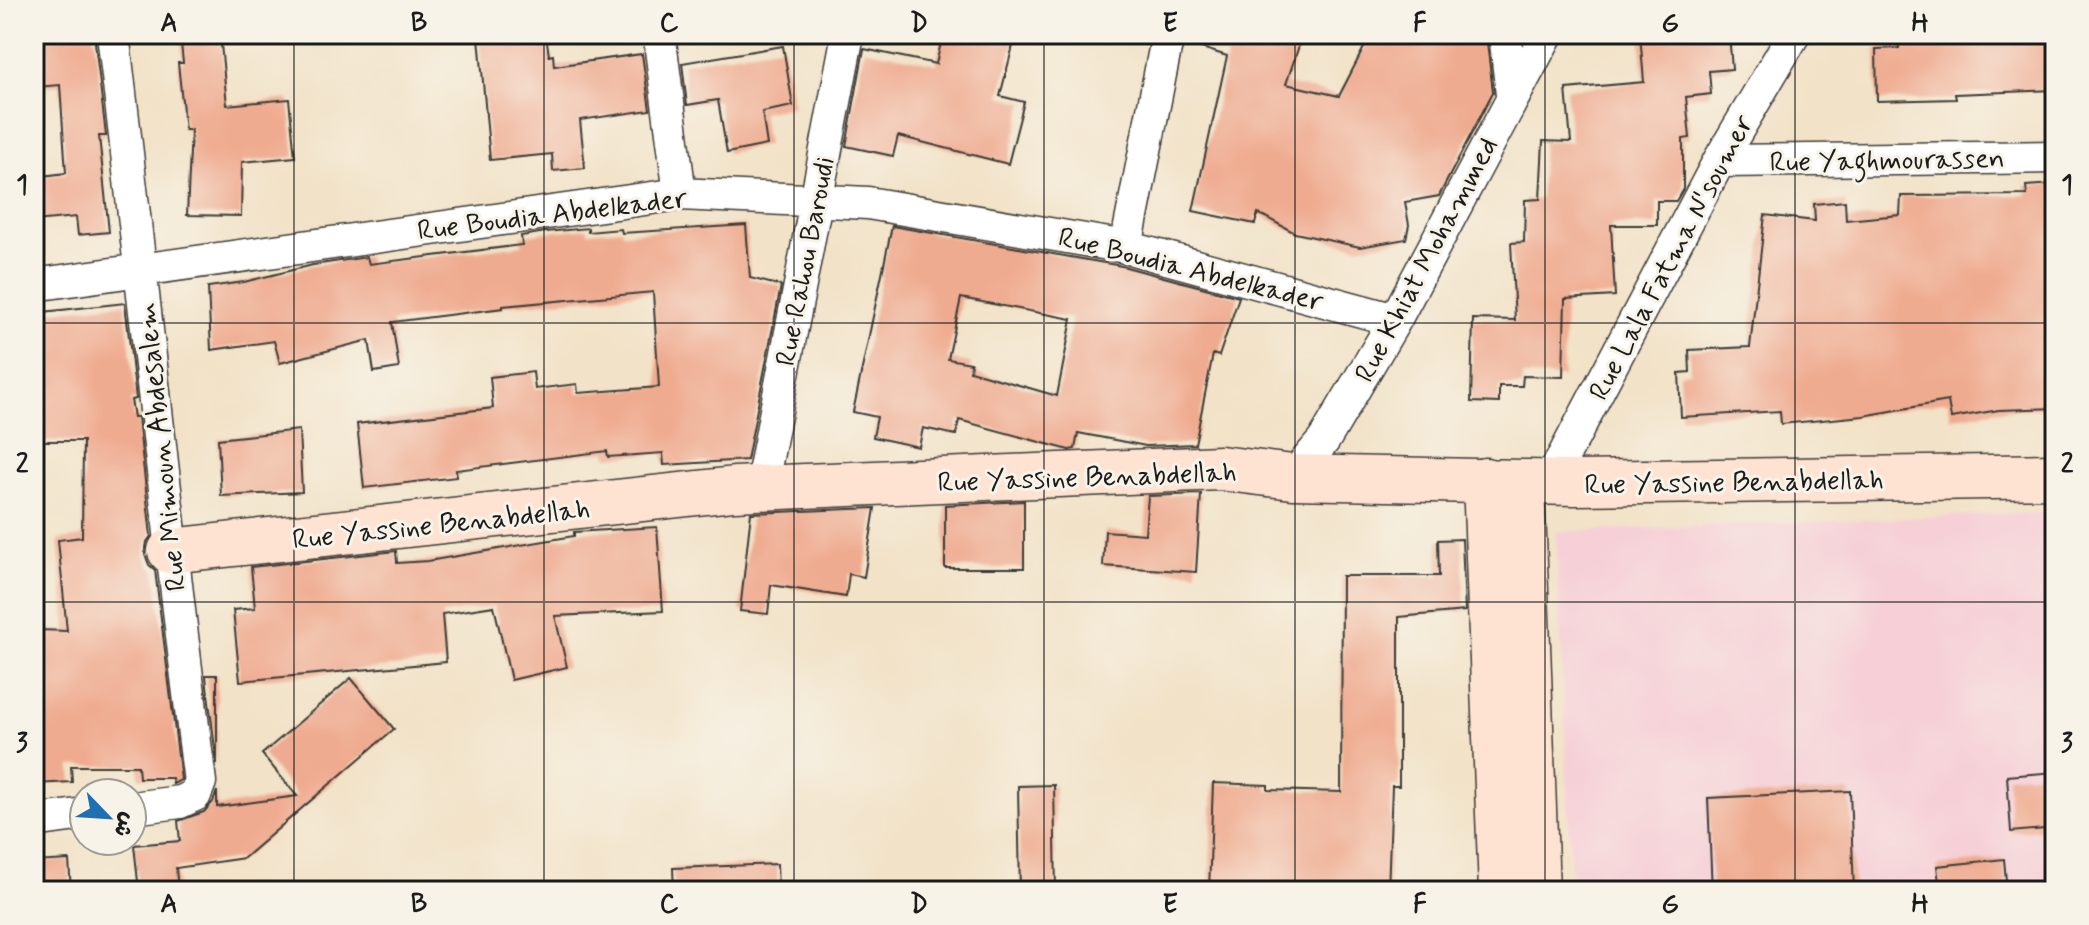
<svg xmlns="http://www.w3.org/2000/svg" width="2089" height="925" font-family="Mynerve,'Playpen Sans Arabic',sans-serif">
  <rect width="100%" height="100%" fill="#f7f3e8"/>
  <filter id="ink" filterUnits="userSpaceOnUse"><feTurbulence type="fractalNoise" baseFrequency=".0125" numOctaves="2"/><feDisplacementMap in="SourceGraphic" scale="16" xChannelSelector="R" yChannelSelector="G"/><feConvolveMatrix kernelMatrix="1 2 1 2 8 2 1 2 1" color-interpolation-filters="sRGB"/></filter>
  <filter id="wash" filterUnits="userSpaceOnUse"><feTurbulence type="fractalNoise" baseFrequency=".006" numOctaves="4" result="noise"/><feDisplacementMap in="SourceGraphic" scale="32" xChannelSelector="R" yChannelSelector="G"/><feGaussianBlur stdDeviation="1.8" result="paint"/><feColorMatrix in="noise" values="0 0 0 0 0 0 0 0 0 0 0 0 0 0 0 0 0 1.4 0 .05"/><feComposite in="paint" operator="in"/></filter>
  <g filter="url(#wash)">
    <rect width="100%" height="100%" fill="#f2e2c7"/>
    <!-- built -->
    <path fill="#f6cfd7" d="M2055,512V891H1572L1556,532Z"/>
    <g id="blocks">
      <!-- building -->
      <path fill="#efab90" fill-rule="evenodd" d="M34,34H94L106,136H99L109,232L78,235L76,217L34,221V177L66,173L60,85L36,87Z
        M180,34H220L227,105L289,99L295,157L242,162L241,216L187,215L191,130H185L178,63H183Z
        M502,34H546L549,56L553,55L554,66L642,54L650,110L580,120L585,168L553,171L552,154L490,160L479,37Z
        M943,34H1016L1000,96L1024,102L1008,164L898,136L893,156L846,146L864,49L936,64Z
        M1186,34H1303L1286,84L1339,96L1371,34H1486L1493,92L1439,196L1405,202L1409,225L1406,239L1360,247L1295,233L1258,213L1255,224L1193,211L1227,56L1186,43Z
        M1640,34H1729L1732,69L1709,71L1711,94L1686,97L1690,138L1683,139V189L1676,201H1657V225H1611L1615,296L1565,299L1563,377L1523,376L1522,386H1499V403L1471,402L1473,319L1515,320L1511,243L1524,242L1525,200L1540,199L1543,141L1571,142L1566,89L1644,82Z
        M1898,34H2055V90L1955,94L1956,99L1877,101L1876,49L1899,48Z
        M783,46L793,106L762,112L767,145L727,153L718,100L687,105L682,63Z
        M2055,184V408L1999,410L1951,418L1948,401L1863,416L1781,424L1780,411L1681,417L1679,373L1690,372L1689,350L1750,347L1765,215L1815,221L1814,204L1845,201L1846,220L1900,215L1901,196L2027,195L2026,186Z
        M746,225L750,278L781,286L747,460L664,465L663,453L608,457L607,451L456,470L457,477L364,488L357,424L493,408L490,377L533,372L535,389L577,384L578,393L659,387L653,292L503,306V308L392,322L399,368L374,372L369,340L280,363L274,341L211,350L208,287L244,282L313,265L367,257L369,264L522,245L521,236L546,232L588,228V232L621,229L622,233Z
        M892,226L1122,266L1239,297L1219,356L1213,354L1195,444L1146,446L1078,433L1075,449L1069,450L959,420L956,435L923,428L919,447L873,437L877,417L853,412ZM961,298L1072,319L1057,396L970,371L971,363L948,359Z
        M125,303L136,399L131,400L134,417H138L151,536L147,542L145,554L149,565L155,570L181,780L173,784L172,778H139L138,766H71L72,782L34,784V675H39L40,630L67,631L58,540L82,537L83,441H43V376L37,377L34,313Z
        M299,430L302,492L221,496L218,439Z
        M1201,494L1196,572L1103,566L1105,531L1145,534L1148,496Z
        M1024,501V568H945V505Z
        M875,508L864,577L849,574L846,597L771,585L768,614L740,611L751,513Z
        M657,527L663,611L555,616L567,667L511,680L494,606L442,614L446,662L240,681L233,610L255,608L251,567L396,551L397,563L428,561L574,536V532Z
        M1462,539L1465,611L1399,617V786H1392L1388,891H1209L1213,783L1268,785V790L1341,792L1342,576H1439L1438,540Z
        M206,675H217V764L207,686Z
        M351,678L394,729L244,858L176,868L178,891H139L134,845L180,841L178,821L204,812L213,802L217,791V807L297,796L262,754Z
        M2055,772V828L2011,832L2007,776Z
        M1054,785L1056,891H1020L1018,786Z
        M1850,791L1854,891H1712L1708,798Z
        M2004,859L2007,891H1940L1937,866Z
        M69,860L71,891H34V862Z
        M777,864L778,891H674L673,868Z"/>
    </g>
  </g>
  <g filter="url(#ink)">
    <use href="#blocks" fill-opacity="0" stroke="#3c3a36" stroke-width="2"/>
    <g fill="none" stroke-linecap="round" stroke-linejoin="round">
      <defs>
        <path id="street" d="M113,34C143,283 168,533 200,782L195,795L180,802L132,808
          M659,34L680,194
          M1505,34L1512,95
          M1719,161L2055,157
          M1126,247L1168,34
          M34,285L680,194L868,203L1126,247L1395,320
          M1293,477L1324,440L1395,320L1547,34
          M1550,482L1719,161L1794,34
          M761,489L848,34
          M34,821L84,814"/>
        <path id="secondary" d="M1485,480L1501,891
          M1522,482L1537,891
          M170,551L734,489L1220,468L1293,477L1575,483L2055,476"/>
      </defs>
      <!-- street casing -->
      <use href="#street" stroke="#3c3a36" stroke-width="35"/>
      <!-- secondary casing -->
      <use href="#secondary" stroke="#3c3a36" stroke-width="47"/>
      <!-- street -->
      <use href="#street" stroke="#fff" stroke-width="32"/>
      <!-- secondary -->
      <use href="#secondary" stroke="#fee3d2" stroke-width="44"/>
    </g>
  </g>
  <!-- grid -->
  <path fill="none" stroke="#1c1c1c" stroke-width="2" stroke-opacity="0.55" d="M294,34V891M544,34V891M794,34V891M1044,34V891M1295,34V891M1545,34V891M1795,34V891M34,323H2055M34,602H2055"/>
  <g text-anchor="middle" stroke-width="6" stroke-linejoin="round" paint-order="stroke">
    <!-- street labels -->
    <g font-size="28" fill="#1c1c1c" stroke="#f7f3e8">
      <text transform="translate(1887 159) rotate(-1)" y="10">Rue Yaghmourassen</text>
      <text transform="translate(552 213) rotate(-7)" y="10">Rue Boudia Abdelkader</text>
      <text transform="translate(1670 257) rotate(-62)" y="10">Rue Lala Fatma N'soumer</text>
      <text transform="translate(1425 259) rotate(-62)" y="10">Rue Khiat Mohammed</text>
      <text transform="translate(804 261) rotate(-79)" y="10">Rue Rahou Baroudi</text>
      <text transform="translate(1191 268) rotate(14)" y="10">Rue Boudia Abdelkader</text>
      <text transform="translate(160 447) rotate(-96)" y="10">Rue Mimoun Abdesalem</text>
      <text transform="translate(1087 476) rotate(-2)" y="10">Rue Yassine Benabdellah</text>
      <text transform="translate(1734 481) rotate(-1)" y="10">Rue Yassine Benabdellah</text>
      <text transform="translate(441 523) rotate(-6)" y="10">Rue Yassine Benabdellah</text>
    </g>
  </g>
  <!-- margin -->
  <rect width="2089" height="925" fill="none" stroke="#f7f3e8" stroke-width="88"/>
  <!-- north arrow -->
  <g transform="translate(108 817) rotate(115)"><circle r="38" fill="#f7f3e8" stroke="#9f9d96" stroke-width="2"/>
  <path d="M0-6L14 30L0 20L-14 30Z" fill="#1f6fb2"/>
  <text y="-12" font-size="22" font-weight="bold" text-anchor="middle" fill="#1c1c1c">ش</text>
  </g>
  <rect x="44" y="44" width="2001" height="837" fill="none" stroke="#1c1c1c" stroke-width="3"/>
  <g font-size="26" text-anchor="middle" font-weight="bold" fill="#1c1c1c">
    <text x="169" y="31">A</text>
    <text x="419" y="31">B</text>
    <text x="669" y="31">C</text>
    <text x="919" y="31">D</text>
    <text x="1170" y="31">E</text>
    <text x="1420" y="31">F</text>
    <text x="1670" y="31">G</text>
    <text x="1920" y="31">H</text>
    <text x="22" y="193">1</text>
    <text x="2067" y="193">1</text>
    <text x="22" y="472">2</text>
    <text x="2067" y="472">2</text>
    <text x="22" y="751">3</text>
    <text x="2067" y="751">3</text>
    <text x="169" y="912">A</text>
    <text x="419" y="912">B</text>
    <text x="669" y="912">C</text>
    <text x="919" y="912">D</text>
    <text x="1170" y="912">E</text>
    <text x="1420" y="912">F</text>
    <text x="1670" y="912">G</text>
    <text x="1920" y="912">H</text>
  </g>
</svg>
